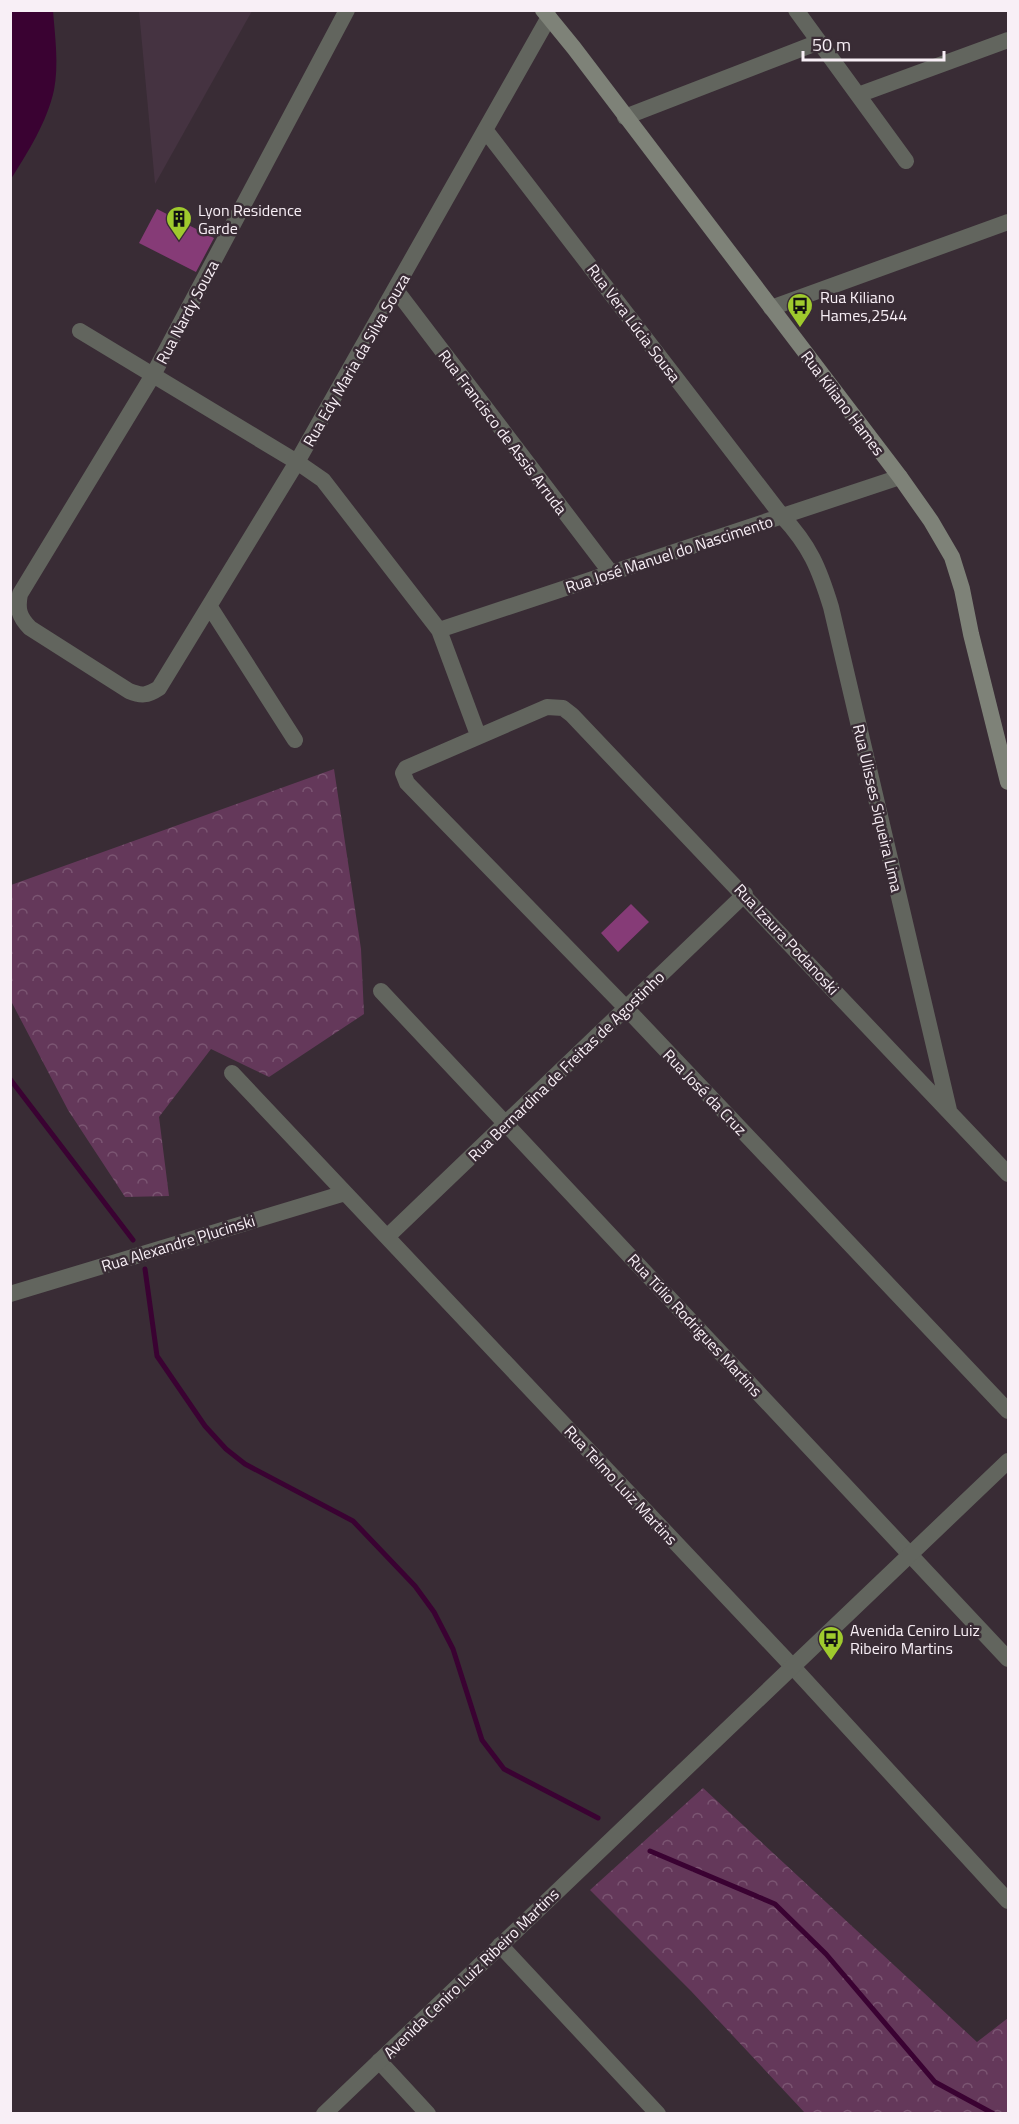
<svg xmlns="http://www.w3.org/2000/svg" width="1019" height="2124" font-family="'Titillium Web',sans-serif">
  <defs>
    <pattern id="forest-crowns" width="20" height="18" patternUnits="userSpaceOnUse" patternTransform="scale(1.5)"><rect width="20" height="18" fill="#64385a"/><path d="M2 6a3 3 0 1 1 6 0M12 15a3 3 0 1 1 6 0" fill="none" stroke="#7b5572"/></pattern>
  </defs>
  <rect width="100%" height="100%" fill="#392c35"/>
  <!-- built -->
  <path fill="#453341" d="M139,11H252L155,184Z"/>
  <!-- forest -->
  <path fill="url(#forest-crowns)" d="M334,769L361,949L364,1014L269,1077L211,1049L159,1117L169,1196L125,1197L68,1110L11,1001V885Z
    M703,1788L977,2042L1008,2018V2113H805L691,1991L590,1890Z"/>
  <!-- water -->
  <path fill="#3a0232" d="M11,10L53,11C55,36 59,65 54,90C47,122 28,152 11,179Z"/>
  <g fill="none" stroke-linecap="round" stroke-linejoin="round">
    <!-- stream -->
    <path stroke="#3a0232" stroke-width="5" d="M10,1079L133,1240
      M145,1269L157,1356L205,1426L226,1449L245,1464L353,1521L415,1586L434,1612L453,1649L482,1740L504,1769L598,1818
      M650,1851L775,1904L826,1954L935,2082L994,2114"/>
  </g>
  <!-- building -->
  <path fill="#863b77" d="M157,209L214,238L196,272L139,243Z
    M631,904L649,922L618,952L601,933Z"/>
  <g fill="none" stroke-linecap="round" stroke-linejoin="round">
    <!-- minor -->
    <path stroke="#62655e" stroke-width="16" d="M347,10L153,375L20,594C17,609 19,617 30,628L129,691C141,696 147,696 159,688L297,462L549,17
      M796,10L906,161
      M858,95L1008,40
      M625,117L819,42
      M486,131L782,516C810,546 819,568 831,607L949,1110
      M396,290L611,573
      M771,308L1008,222
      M80,331L297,462L323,480L439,630L478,735
      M210,607L295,740
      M439,630L900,477
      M381,991L1008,1659
      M232,1073L793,1667L1008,1901
      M1008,1174L572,715L563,708L547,707L406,768L403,773L407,783L626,1008L1008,1411
      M387,1237L745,894
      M10,1294L345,1193
      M500,1945L658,2114
      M379,2061L428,2114"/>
    <!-- tertiary -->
    <path stroke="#62655e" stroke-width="16" d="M324,2114L1008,1461"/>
    <!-- secondary -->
    <path stroke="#7e8278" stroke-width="16" d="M543,10L574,48L900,477L931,521L952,557L962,589L971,634L1008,782"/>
  </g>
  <!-- icons -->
  <defs>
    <symbol id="building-pin" viewBox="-11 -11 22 30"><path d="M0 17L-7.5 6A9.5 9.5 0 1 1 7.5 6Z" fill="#9fca2d" stroke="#392c35"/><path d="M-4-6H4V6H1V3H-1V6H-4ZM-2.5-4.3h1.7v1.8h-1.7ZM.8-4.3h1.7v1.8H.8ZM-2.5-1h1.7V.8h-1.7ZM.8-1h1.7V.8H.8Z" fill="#111"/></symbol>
    <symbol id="bus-pin" viewBox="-11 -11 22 30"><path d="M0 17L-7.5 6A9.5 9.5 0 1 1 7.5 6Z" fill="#9fca2d" stroke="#392c35"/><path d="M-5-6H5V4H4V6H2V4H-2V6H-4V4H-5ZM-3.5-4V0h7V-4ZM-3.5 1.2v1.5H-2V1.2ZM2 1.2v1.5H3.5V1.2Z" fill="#111"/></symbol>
  </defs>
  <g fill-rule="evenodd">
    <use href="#building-pin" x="164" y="204" width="30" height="40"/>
    <use href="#bus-pin" x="785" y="291" width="30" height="40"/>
    <use href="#bus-pin" x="816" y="1624" width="30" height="40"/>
  </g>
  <g text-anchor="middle" stroke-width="5" stroke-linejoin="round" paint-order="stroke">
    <!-- poi labels -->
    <g font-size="16" fill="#f8eff6" stroke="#392c35" text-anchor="start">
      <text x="198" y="216">Lyon Residence<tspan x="198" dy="18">Garde</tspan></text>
      <text x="820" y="303">Rua Kiliano<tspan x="820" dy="18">Hames,2544</tspan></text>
      <text x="850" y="1636">Avenida Ceniro Luiz<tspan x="850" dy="18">Ribeiro Martins</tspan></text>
    </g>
    <!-- street labels -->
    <g font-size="16" fill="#f8eff6" stroke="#392c35">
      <text transform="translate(187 312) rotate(-62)" y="6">Rua Nardy Souza</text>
      <text transform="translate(634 323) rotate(53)" y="6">Rua Vera Lúcia Sousa</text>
      <text transform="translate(356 360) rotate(-60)" y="6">Rua Edy Maria da Silva Souza</text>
      <text transform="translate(843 403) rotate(53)" y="6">Rua Kiliano Hames</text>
      <text transform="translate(503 432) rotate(53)" y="6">Rua Francisco de Assis Arruda</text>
      <text transform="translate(669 554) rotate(-18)" y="6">Rua José Manuel do Nascimento</text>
      <text transform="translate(878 808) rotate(77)" y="6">Rua Ulisses Siqueira Lima</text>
      <text transform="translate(787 939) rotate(47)" y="6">Rua Izaura Podanoski</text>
      <text transform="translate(566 1066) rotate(-44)" y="6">Rua Bernardina de Freitas de Agostinho</text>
      <text transform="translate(705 1092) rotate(46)" y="6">Rua José da Cruz</text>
      <text transform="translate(178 1243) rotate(-17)" y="6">Rua Alexandre Plucinski</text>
      <text transform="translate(695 1325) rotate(47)" y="6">Rua Túlio Rodrigues Martins</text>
      <text transform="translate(621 1485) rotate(47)" y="6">Rua Telmo Luiz Martins</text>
      <text transform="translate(471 1973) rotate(-44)" y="6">Avenida Ceniro Luiz Ribeiro Martins</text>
    </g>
  </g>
  <!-- border -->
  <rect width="1019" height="2124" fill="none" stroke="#f8eff6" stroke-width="24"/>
  <!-- scale -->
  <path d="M803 51v9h141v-9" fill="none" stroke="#f8eff6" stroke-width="3"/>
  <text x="812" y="51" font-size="18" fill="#f8eff6" stroke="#392c35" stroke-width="4.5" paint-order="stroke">50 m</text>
</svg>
